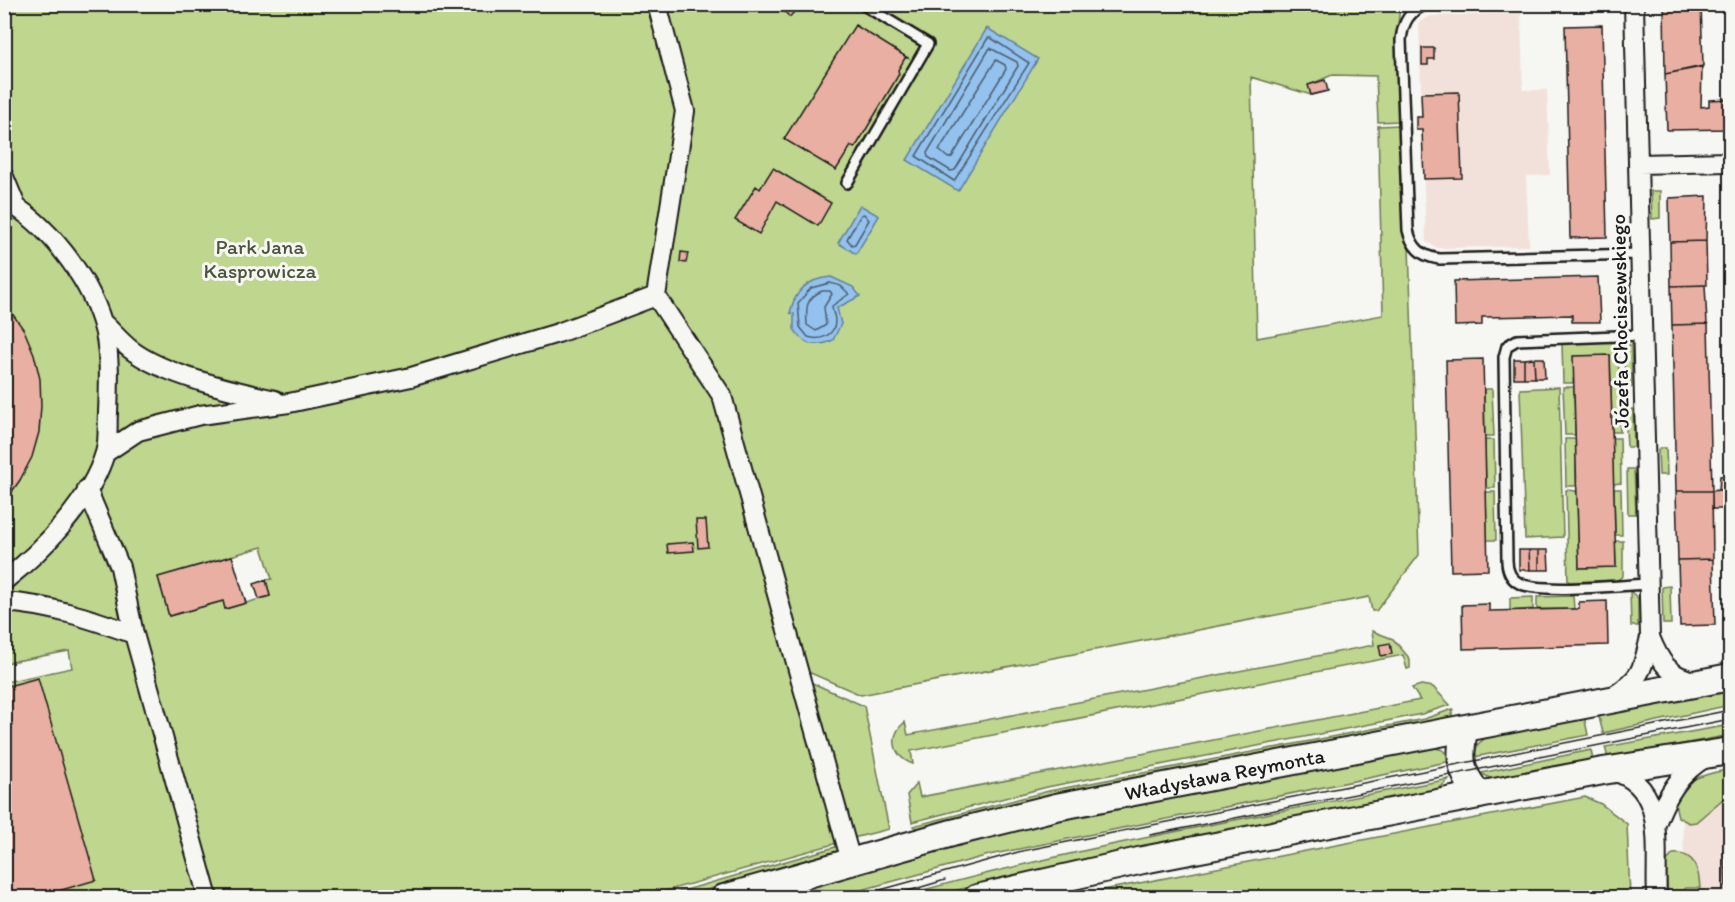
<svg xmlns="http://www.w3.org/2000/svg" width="1735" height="902" font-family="Itim,sans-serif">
  <rect width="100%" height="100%" fill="#f6f6f2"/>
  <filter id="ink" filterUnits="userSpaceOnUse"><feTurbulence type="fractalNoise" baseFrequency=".0167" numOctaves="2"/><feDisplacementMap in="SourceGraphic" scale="12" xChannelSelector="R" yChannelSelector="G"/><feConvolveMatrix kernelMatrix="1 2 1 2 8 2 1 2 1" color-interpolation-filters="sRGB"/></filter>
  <g filter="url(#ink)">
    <!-- built -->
    <path fill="#f2e1da" d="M1521,13L1523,90H1547L1550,175L1526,176L1529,246L1438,248L1426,242L1422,130H1416V117H1422L1419,22L1431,16Z
      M1730,769V897H1685L1682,789L1696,777Z"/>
    <!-- green -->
    <path fill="#bed68d" stroke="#6d7954" stroke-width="1.5" fill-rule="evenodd" d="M5,5H1400L1397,36L1399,121L1378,122L1376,76L1332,75L1309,85L1311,95L1251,77L1257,338L1383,315L1378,126L1399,125L1402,229L1409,246L1419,555L1376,611H1372L1369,597L861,695L806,671L841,842L640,898L5,897V682L72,668L69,651L5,663ZM262,547L272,579L266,580L270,596L226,609L223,601L169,616L158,577Z
      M1651,191H1660V218L1652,219Z
      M1618,341L1619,380L1611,381L1610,355L1573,379V383H1563L1562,342Z
      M1624,341L1631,346L1632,387L1625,388Z
      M1611,386H1619L1620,432H1612Z
      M1559,387L1563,537L1525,539L1520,389Z
      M1563,387H1574L1575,435H1565Z
      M1484,389H1492L1494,436H1485Z
      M1625,409H1633L1634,447H1627Z
      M1612,438H1620L1621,483L1613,484Z
      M1565,439H1575L1576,442V486H1566Z
      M1485,440H1494L1495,488H1486Z
      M1661,448H1666L1667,475H1659L1658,450Z
      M1627,469H1634L1636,514H1628Z
      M1614,489H1621L1622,535H1615Z
      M1566,490L1576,491L1577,494L1579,568L1616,567L1615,541H1623V576L1617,580L1568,582Z
      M1486,492H1495L1496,540H1487Z
      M1670,586L1671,624H1663L1662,587Z
      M1630,591L1638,598V626H1631Z
      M1573,596L1574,609H1537V597Z
      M1533,597V609L1510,611V598Z
      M1372,631L1393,639L1410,659V668L1407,669L1403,655L911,751L913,764C893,757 888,736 905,722L908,735L1374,645Z
      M808,681L864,706L889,829L853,838Z
      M1421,685L1433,687L1450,705L1422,714L1047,787L912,822L907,795L917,783L920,797L1420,700L1412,688Z
      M1730,688V705L1603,733L1598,713Z
      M1453,709L1451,718L918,830L913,826L1049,791L1424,719Z
      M1584,716L1588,735L1474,757L1478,744L1489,735Z
      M1730,725V735L1608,758L1605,747Z
      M1428,746L1443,750L1452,761L989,855L836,897L765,898L1072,815Z
      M1591,750L1593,761L1493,780L1481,773Z
      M1730,769V793L1696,822L1689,823L1678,817L1675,804C1683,777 1706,774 1730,769Z
      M1449,779L1438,790L1084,859L929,897L895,898C1077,846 1264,815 1449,779Z
      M1585,797L1601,804L1627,824L1630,897H1067Z
      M839,846L841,852L682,897L658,898Z
      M1673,854C1695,852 1699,870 1700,888H1685V897H1668L1666,862Z"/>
    <!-- water -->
    <path fill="#93c2ee" stroke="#63809a" stroke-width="1.5" d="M987,28L1038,59L958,191L907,160Z
      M860,205L879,216L856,254L838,243Z
      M831,277L853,287L860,296L837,308L841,324L833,340C817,348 803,345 794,329V314L790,313C795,290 808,279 831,277Z"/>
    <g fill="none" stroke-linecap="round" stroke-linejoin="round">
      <!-- shore -->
      <path stroke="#4c5e70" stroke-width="1.5" d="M988,38H991L1029,63L954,181L916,156Z
        M990,48L1017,62L1018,66L955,170L951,171L928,157L927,153Z
        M996,60L1005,65L1006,69L952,157L948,158L939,150Z
        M864,214L869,220L855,244L852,245L847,239L861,215Z
        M830,283L841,286L849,294L832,306C832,312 835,315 835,321C835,336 820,341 808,337L800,327L798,303L811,288Z
        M822,291H830L832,294L824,307L826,325L816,331L807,325C806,309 805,298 822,291Z"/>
    </g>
    <!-- building -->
    <path fill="#e8afa2" stroke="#1c1c1c" stroke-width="1.5" d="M776,4H800L790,17Z
      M1664,4H1701L1703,66L1665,74Z
      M855,25L908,58H905L898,70L899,74L892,86L858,143L854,148L851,146L836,170L784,139Z
      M1602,25L1607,237L1570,238L1565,26Z
      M1422,48H1434V59H1428V65H1422Z
      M1702,67L1701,107L1709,106V100L1729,99L1730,129L1667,130L1665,74Z
      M1325,80L1328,91L1311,95L1308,85Z
      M1459,92L1462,178L1424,179L1422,130H1416V117H1422L1421,93Z
      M773,168L831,203L818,226L777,201L759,234L735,220L756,186L760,189Z
      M1707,196L1706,241L1670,242L1669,198Z
      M1706,241L1707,285L1671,286L1670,242Z
      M681,252L688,253L686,263L680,262Z
      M1598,277L1600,322H1572V315L1485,317H1482V325L1455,326L1454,281Z
      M1705,285L1707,324L1672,325L1671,286Z
      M4,302L24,330L34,354L40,379L41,406L39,432L32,457L20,480L4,503Z
      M1708,324L1712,491H1676L1672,325Z
      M1610,355L1616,567L1579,568L1573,356Z
      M1534,358H1544L1545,378H1535Z
      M1534,358L1535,378H1524V359Z
      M1483,359L1488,570L1451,571L1446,360Z
      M1514,359H1524V378H1514Z
      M1730,475V490H1719L1720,476Z
      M1719,490H1730V518V509H1712V491Z
      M1676,491H1712L1713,559L1678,560Z
      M696,520H706L708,547L698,548Z
      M693,542L694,551L668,553L667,544Z
      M1519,550H1529L1530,570H1519Z
      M1529,550H1539V570H1530Z
      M1539,550H1548L1549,570H1539Z
      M232,556L246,603L225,609L223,601L169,616L158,577Z
      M1713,559L1715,625L1680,626L1678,560Z
      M266,580L270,596L259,599L254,584Z
      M1607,601L1608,645L1463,649L1462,605L1489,604V611L1574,609H1579V602Z
      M1390,643L1392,654L1381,656L1379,645Z
      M38,678L96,880L34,898H4V687Z
      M1724,809H1730V868H1725Z
      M1725,868H1730V898H1726Z"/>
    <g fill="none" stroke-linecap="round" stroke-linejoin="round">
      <defs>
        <path id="lane" d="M1427,4C1409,11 1403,22 1401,40L1408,230C1412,248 1422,257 1440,259L1640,254
          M847,183L928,44L862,4
          M1642,335L1517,340L1507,346L1504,357L1507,560C1507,570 1511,579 1519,583C1539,594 1623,585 1649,584"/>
        <path id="street" d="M657,4L685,111L656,296L722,396L851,861
          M1638,164L1730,162
          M4,177L16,206
          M4,200C47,222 88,277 102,322C111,350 109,384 108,413C107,425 109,441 105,453C91,501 42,551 4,581
          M103,323C112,331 120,341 130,349C163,375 234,391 275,400
          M105,453L138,431L200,415L289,403L411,377L558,333L656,296
          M87,489L120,567L134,634L208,898
          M4,602C50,605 91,619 134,634
          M1650,637C1659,660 1669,678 1697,681
          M1614,696C1643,676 1642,670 1650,637L1634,4
          M1612,771C1669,785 1654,852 1657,898
          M1656,824C1666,796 1680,772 1707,757"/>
        <g id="secondary">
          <path d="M1464,729C1459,759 1459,771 1479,795"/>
          <path id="s1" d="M724,898L952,833L1056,807L1730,677"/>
          <path d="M977,898L1143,860L1603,771L1730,751"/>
        </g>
      </defs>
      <!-- lane casing -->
      <use href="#lane" stroke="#1c1c1c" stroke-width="14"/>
      <!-- street casing -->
      <use href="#street" stroke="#1c1c1c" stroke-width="22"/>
      <!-- secondary casing -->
      <use href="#secondary" stroke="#1c1c1c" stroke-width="30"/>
      <!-- lane -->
      <use href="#lane" stroke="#f6f6f2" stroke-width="9"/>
      <!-- street -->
      <use href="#street" stroke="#f6f6f2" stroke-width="18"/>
      <!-- secondary -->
      <use href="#secondary" stroke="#f6f6f2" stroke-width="26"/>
      <!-- tram -->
      <path stroke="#1c1c1c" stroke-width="1.5" d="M1150,835L1730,719
        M851,898L1022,851L1730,710
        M885,898L945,880"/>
    </g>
  </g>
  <g text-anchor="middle" stroke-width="6" stroke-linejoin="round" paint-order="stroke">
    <!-- park labels -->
    <g font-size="21" fill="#4d543e" stroke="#f6f6f2">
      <text x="260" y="254">Park Jana<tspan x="260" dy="24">Kasprowicza</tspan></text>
    </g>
    <!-- street labels -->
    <g font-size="21" fill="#1c1c1c" stroke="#f6f6f2">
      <text transform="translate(1620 321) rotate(-91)" y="7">Józefa Chociszewskiego</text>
      <text dy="7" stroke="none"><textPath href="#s1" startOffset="516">Władysława Reymonta</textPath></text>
    </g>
  </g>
  <!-- margin -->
  <rect width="1735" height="902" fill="none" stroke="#f6f6f2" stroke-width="24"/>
  <rect x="12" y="12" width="1711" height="878" fill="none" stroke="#1c1c1c" stroke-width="2" filter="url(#ink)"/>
</svg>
